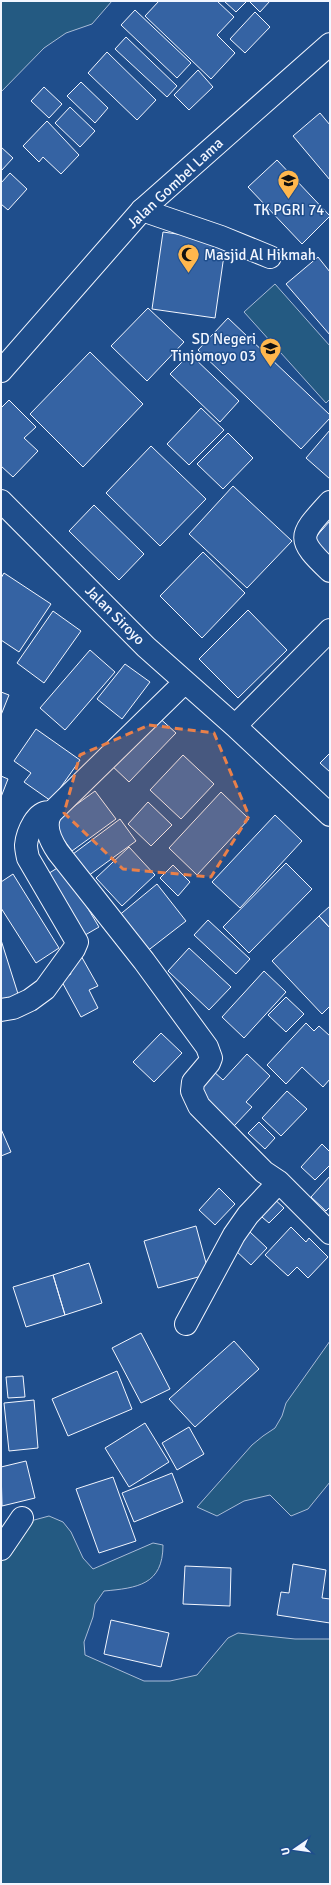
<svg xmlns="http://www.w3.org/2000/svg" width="331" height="1885" font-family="Signika,sans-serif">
  <rect width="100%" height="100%" fill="#1f4e8c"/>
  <!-- green -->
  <path fill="#245a82" stroke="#a8bbd7" d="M1,1H112L92,24L66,33L44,48L1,92Z
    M275,284L330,346V399L326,403L244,312Z
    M330,1341V1482L308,1509L291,1516L270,1495L244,1501L217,1516L197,1507L252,1445L263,1436L275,1428L282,1416L286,1403Z
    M49,1516L63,1522L71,1532L83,1558L93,1569L153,1543L163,1545C163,1585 137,1588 104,1591L95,1604L93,1617L84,1642L85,1655L144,1681H170L197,1675L228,1638L238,1633L295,1639H330V1884H1V1529Z"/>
  <!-- building -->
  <path fill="#3563a3" stroke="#f2f6ff" d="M159,1H217L234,17L217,35L235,53L211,79L145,16Z
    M224,1H247L236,12Z
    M249,1H270L260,12Z
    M135,10L191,63L177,78L121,25Z
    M255,12L270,27L245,53L230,39Z
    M126,37L177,86L167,97L115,49Z
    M107,52L156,100L137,120L88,73Z
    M198,70L213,87L189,110L174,95Z
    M81,82L108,108L95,123L67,96Z
    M44,87L62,104L49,118L31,101Z
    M70,107L95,131L80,147L55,123Z
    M320,113L330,125V180L293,136Z
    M47,121L79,155L61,174L43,157L39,162L23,146Z
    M1,147L13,158L1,171Z
    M277,160L330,216L302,244L248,187Z
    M10,173L27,189L8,210L1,204V183Z
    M163,232L226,241L215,318L152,309Z
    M318,257L330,272V335L286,284Z
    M148,308L184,342L147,381L111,346Z
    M228,318L330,415V418L301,449L198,350Z
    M90,352L143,404L83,467L30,414Z
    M190,354L239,401L220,422L170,374Z
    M9,400L36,427L24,438L38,451L13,477L1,466V408Z
    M201,408L224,430L189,465L167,444Z
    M330,430V479L306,458Z
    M228,433L253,458L223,489L197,464Z
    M151,446L206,499L160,546L106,493Z
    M233,486L292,541L247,588L189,534Z
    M94,505L144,554L119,580L69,531Z
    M330,521V557L313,540Z
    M203,552L245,593L202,638L160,596Z
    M4,573L51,604L19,652L1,640V578Z
    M248,610L287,650L238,698L199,659Z
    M53,611L81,631L44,683L17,663Z
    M90,650L115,672L65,730L40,708Z
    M125,664L150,682L122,719L97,699Z
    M1,692L9,695L1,715Z
    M155,714L176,733L129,782L109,763Z
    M36,729L80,760L51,801L24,782L31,773L14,761Z
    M330,753V772L320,763Z
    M183,755L214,784L181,819L150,790Z
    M1,776L8,779L1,797Z
    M95,791L116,819L72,851L51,823Z
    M221,792L249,819L197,875L169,848Z
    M148,802L172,825L151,846L128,824Z
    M275,815L302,841L240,908L212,882Z
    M120,819L136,841L88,876L73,854Z
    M129,847L155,875L122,906L96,878Z
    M286,863L312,889L249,953L223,927Z
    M62,865L99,927L80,938L43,877Z
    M173,865L190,882L178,896L160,878Z
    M13,874L59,948L36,963L1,908V882Z
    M157,884L186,921L146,952L117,917Z
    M330,906V928L319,916Z
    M319,916L330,928V1006L322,1014L272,961Z
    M208,920L250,959L236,974L194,935Z
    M1,940L19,997L1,1002Z
    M189,948L231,987L209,1010L168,971Z
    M80,954L98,986L89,990L98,1008L81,1017L61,980L71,974L65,962Z
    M264,971L286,992L244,1038L222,1017Z
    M286,997L304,1014L286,1032L268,1015Z
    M306,1023L314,1031L319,1026L330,1036V1079L323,1087L302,1067L286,1084L267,1065Z
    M161,1033L182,1053L154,1082L133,1062Z
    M247,1054L270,1076L246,1102L252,1107L234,1126L195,1088L212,1070L223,1080Z
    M287,1091L307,1109L281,1136L262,1118Z
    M259,1122L275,1138L265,1149L248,1133Z
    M1,1129L11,1152L1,1156Z
    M322,1144L330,1152V1165L315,1180L301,1167Z
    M330,1176V1207L326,1211L311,1197Z
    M219,1188L235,1204L215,1225L199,1210Z
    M271,1196L284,1208L269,1223L256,1212Z
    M196,1226L209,1274L158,1288L144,1241Z
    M291,1227L306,1242L309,1238L328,1257L308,1278L297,1267L288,1276L265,1255Z
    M250,1232L267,1248L251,1265L234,1249Z
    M89,1263L102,1303L65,1315L53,1275Z
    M53,1275L65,1315L26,1327L13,1287Z
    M141,1333L170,1389L141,1403L112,1348Z
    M234,1341L259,1369L195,1427L169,1399Z
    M117,1371L132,1409L68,1436L52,1399Z
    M23,1376L25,1397L8,1398L6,1377Z
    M34,1400L38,1448L9,1451L4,1403Z
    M145,1423L169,1462L129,1487L105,1448Z
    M189,1427L204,1454L177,1470L162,1443Z
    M26,1461L35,1498L2,1506L1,1467Z
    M172,1473L183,1502L134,1522L122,1493Z
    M113,1477L136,1541L99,1553L76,1489Z
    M293,1564L326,1570L322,1598L330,1599V1623L277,1615L281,1592L289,1593Z
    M185,1566L231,1568L230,1606L183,1604Z
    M111,1620L169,1633L161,1667L104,1654Z"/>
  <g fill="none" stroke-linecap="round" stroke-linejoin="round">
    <defs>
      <path id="minor" d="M142,210L221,237L270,257
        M1,501L146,647L235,726L330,815
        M330,502C299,536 295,538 330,571
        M185,682L51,813C43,826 50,840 58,852L144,961L207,1047L211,1058L209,1063L193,1082L192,1091L199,1106L264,1172L279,1182L330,1233
        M235,726L330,630
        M1,1010L13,1008L30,1000L45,989L74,949L77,942L28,858C27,853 26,849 26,845C27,834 37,808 51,813
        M186,1324L234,1235L248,1215L279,1182
        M1,1549L22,1518"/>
      <path id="highway" d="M1,371L142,210L330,44"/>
    </defs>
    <!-- minor casing -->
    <use href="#minor" stroke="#f2f6ff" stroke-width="24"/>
    <!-- highway casing -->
    <use href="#highway" stroke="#f2f6ff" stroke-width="24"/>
    <!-- minor -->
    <use href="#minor" stroke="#1f4e8c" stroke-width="22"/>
    <!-- highway -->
    <use href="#highway" stroke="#1f4e8c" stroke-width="22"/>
  </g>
  <!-- marked area -->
  <path fill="#ea8049" fill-opacity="0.2" stroke="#ea8049" stroke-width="3" stroke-dasharray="8 5" stroke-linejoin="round" d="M149,725L214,733L249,816L211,877L123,869L64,813L80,755Z"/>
  <!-- icons -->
  <defs>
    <symbol id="school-pin" viewBox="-11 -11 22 30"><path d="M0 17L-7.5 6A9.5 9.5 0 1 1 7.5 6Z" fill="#ffb74d" stroke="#1f4e8c"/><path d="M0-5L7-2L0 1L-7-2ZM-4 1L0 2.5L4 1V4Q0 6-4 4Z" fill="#111"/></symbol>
    <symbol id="mosque-pin" viewBox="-11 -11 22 30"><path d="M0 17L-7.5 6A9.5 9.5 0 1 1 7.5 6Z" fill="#ffb74d" stroke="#1f4e8c"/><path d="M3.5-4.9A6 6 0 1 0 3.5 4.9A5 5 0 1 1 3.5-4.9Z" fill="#111"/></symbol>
  </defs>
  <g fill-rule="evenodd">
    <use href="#school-pin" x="276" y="168" width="25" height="34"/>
    <use href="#mosque-pin" x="176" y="242" width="25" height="34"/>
    <use href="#school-pin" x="258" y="336" width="25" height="34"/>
  </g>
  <g text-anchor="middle" stroke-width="3" stroke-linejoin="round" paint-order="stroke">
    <!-- street labels -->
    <g font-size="15" fill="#f2f6ff" stroke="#1f4e8c">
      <text transform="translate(175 183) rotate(-43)" y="5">Jalan Gombel Lama</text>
      <text transform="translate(115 615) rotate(45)" y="5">Jalan Siroyo</text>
    </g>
    <!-- poi labels -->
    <g font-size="15" fill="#f2f6ff" stroke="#1f4e8c">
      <text x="289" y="215">TK PGRI 74</text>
      <text x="204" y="260" text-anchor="start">Masjid Al Hikmah</text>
      <text x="256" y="344" text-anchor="end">SD Negeri<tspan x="256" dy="17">Tinjomoyo 03</tspan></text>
    </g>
  </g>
  <!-- border -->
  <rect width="331" height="1885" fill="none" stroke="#f2f6ff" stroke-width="4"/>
  <!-- north arrow -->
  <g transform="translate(295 1849) rotate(257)" stroke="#1f4e8c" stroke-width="3" paint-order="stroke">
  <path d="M0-3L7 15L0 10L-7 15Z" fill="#f2f6ff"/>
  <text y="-6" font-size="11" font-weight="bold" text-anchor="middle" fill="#f2f6ff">U</text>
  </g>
</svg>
